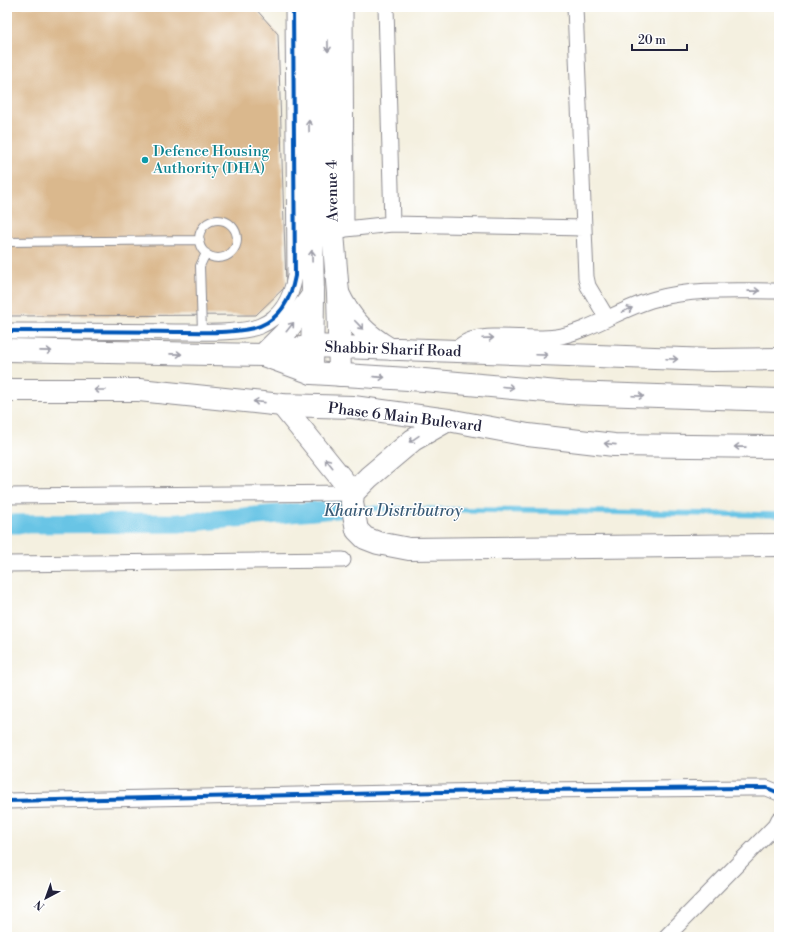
<svg xmlns="http://www.w3.org/2000/svg" width="786" height="944" font-family="'Libre Bodoni',serif">
  <rect width="100%" height="100%" fill="#fff"/>
  <filter id="ink" filterUnits="userSpaceOnUse"><feTurbulence type="fractalNoise" baseFrequency=".025" numOctaves="2"/><feDisplacementMap in="SourceGraphic" scale="8" xChannelSelector="R" yChannelSelector="G"/><feConvolveMatrix kernelMatrix="1 2 1 2 8 2 1 2 1" color-interpolation-filters="sRGB"/></filter>
  <filter id="wash" filterUnits="userSpaceOnUse"><feTurbulence type="fractalNoise" baseFrequency=".012" numOctaves="4" result="noise"/><feDisplacementMap in="SourceGraphic" scale="16" xChannelSelector="R" yChannelSelector="G"/><feGaussianBlur stdDeviation="0.9" result="paint"/><feColorMatrix in="noise" values="0 0 0 0 0 0 0 0 0 0 0 0 0 0 0 0 0 1.4 0 .05"/><feComposite in="paint" operator="in"/></filter>
  <g filter="url(#wash)">
    <rect width="100%" height="100%" fill="#f4f0e0"/>
    <g fill="none" stroke-linecap="round" stroke-linejoin="round">
      <!-- stream -->
      <path stroke="#67c4e5" stroke-width="5.5" d="M358,508L779,515"/>
      <!-- canal -->
      <path stroke="#67c4e5" stroke-width="19" d="M7,524L179,523L347,508"/>
    </g>
    <g id="blocks">
      <!-- building -->
      <path fill="#dab88d" d="M7,7H254L278,34L286,286L256,315L7,316Z"/>
    </g>
  </g>
  <g filter="url(#ink)">
    <use href="#blocks" fill-opacity="0" stroke="#8b898e" stroke-width="1"/>
    <g fill="none" stroke-linecap="round" stroke-linejoin="round">
      <defs>
        <path id="lane" d="M199 239a19 19 0 1 1 38 0a19 19 0 1 1-38 0Z
          M7,242L200,240
          M202,332L200,266L206,253"/>
        <path id="street" d="M575,7L586,277L588,286L607,318
          M392,224L584,228
          M346,229L392,224L386,7
          M337,232L346,229L345,7
          M7,331C63,331 119,331 175,332C197,332 241,334 260,326C282,317 291,298 295,276L293,7
          M453,351C459,347 464,342 471,340C497,333 529,341 556,337C591,331 621,308 655,299C695,288 738,291 779,291
          M7,496L353,493
          M7,564L343,560
          M7,801L538,790L748,788H767L779,793
          M666,937L776,825L779,819"/>
        <path id="secondary" d="M307,7L313,295L312,373
          M327,7L333,233L338,293L340,375
          M282,405L353,493
          M448,420L413,440L369,477L353,493L352,503L357,530L365,538L378,543L409,549L779,545"/>
        <path id="primary" d="M338,293C350,319 366,335 390,349
          M7,350L263,355L312,346L712,360L779,359
          M263,355L312,373L424,380L569,393L779,400
          M263,355L285,333L313,295
          M7,390H139L282,405L353,407L448,420L528,435L614,445L779,447"/>
      </defs>
      <!-- lane casing -->
      <use href="#lane" stroke="#8b898e" stroke-width="10"/>
      <!-- street casing -->
      <use href="#street" stroke="#8b898e" stroke-width="17"/>
      <!-- secondary casing -->
      <use href="#secondary" stroke="#8b898e" stroke-width="24"/>
      <!-- primary casing -->
      <use href="#primary" stroke="#8b898e" stroke-width="24"/>
      <!-- lane -->
      <use href="#lane" stroke="#fff" stroke-width="8"/>
      <!-- street -->
      <use href="#street" stroke="#fff" stroke-width="15"/>
      <!-- secondary -->
      <use href="#secondary" stroke="#fff" stroke-width="22"/>
      <!-- primary -->
      <use href="#primary" stroke="#fff" stroke-width="22"/>
      <defs>
        <path id="cycleway" d="M7,331C63,331 119,331 175,332C197,332 241,334 260,326C282,317 291,298 295,276L293,7
          M7,801L538,790L748,788H767L779,793"/>
      </defs>
      <!-- cycleway casing -->
      <use href="#cycleway" stroke="#fff" stroke-width="6"/>
      <!-- cycleway -->
      <use href="#cycleway" stroke="#0057b8" stroke-width="4"/>
    </g>
    <!-- one-way arrows -->
    <defs><path id="oneway-shaft" d="M-6 0H5M1.5-3L5.5 0L1.5 3" fill="none" stroke-width="1.6" stroke-linecap="round" stroke-linejoin="round"/></defs>
    <g stroke="#9c9ca7">
      <use href="#oneway-shaft" transform="translate(328 46) rotate(89)"/>
      <use href="#oneway-shaft" transform="translate(309 126) rotate(-91)"/>
      <use href="#oneway-shaft" transform="translate(312 256) rotate(-91)"/>
      <use href="#oneway-shaft" transform="translate(754 291) rotate(-1)"/>
      <use href="#oneway-shaft" transform="translate(627 310) rotate(-22)"/>
      <use href="#oneway-shaft" transform="translate(359 325) rotate(46)"/>
      <use href="#oneway-shaft" transform="translate(290 327) rotate(-51)"/>
      <use href="#oneway-shaft" transform="translate(488 338) rotate(-2)"/>
      <use href="#oneway-shaft" transform="translate(46 351) rotate(1)"/>
      <use href="#oneway-shaft" transform="translate(176 354) rotate(1)"/>
      <use href="#oneway-shaft" transform="translate(542 355) rotate(2)"/>
      <use href="#oneway-shaft" transform="translate(672 359) rotate(2)"/>
      <use href="#oneway-shaft" transform="translate(379 377) rotate(4)"/>
      <use href="#oneway-shaft" transform="translate(508 387) rotate(5)"/>
      <use href="#oneway-shaft" transform="translate(100 390) rotate(180)"/>
      <use href="#oneway-shaft" transform="translate(638 396) rotate(2)"/>
      <use href="#oneway-shaft" transform="translate(259 402) rotate(-174)"/>
      <use href="#oneway-shaft" transform="translate(414 439) rotate(146)"/>
      <use href="#oneway-shaft" transform="translate(610 444) rotate(-174)"/>
      <use href="#oneway-shaft" transform="translate(740 447) rotate(-179)"/>
      <use href="#oneway-shaft" transform="translate(329 463) rotate(-129)"/>
    </g>
  </g>
  <!-- markers -->
  <circle fill="#0f9aa8" stroke="#fff" stroke-width="1.5" cx="145" cy="160" r="4"/>
  <g text-anchor="middle" stroke-width="3" stroke-linejoin="round" paint-order="stroke">
    <!-- culture labels -->
    <g font-size="15" fill="#0d838f" stroke="#fff" text-anchor="start">
      <text x="153" y="156">Defence Housing<tspan x="153" dy="17">Authority (DHA)</tspan></text>
    </g>
    <!-- street labels -->
    <g font-size="15" fill="#22223b" stroke="#fff">
      <text transform="translate(332 191) rotate(-91)" y="5">Avenue 4</text>
      <text transform="translate(393 349) rotate(2)" y="5">Shabbir Sharif Road</text>
      <text transform="translate(405 417) rotate(7)" y="5">Phase 6 Main Bulevard</text>
    </g>
    <!-- water labels -->
    <g font-size="16" font-style="italic" fill="#3a5b76" stroke="#fff">
      <text x="393" y="516">Khaira Distributroy</text>
    </g>
  </g>
  <!-- margin -->
  <rect width="786" height="944" fill="none" stroke="#fff" stroke-width="24"/>
  <!-- north arrow -->
  <g transform="translate(46 898) rotate(221)" stroke="#ffffff" stroke-width="3" paint-order="stroke">
  <path d="M0-3L7 15L0 10L-7 15Z" fill="#22223b"/>
  <text y="-6" font-size="11" font-weight="bold" text-anchor="middle" fill="#22223b">N</text>
  </g>
  <!-- scale -->
  <path d="M632 44v6h55v-6" fill="none" stroke="#22223b" stroke-width="2"/>
  <text x="638" y="44" font-size="12" fill="#22223b" stroke="#ffffff" stroke-width="3" paint-order="stroke">20 m</text>
</svg>
